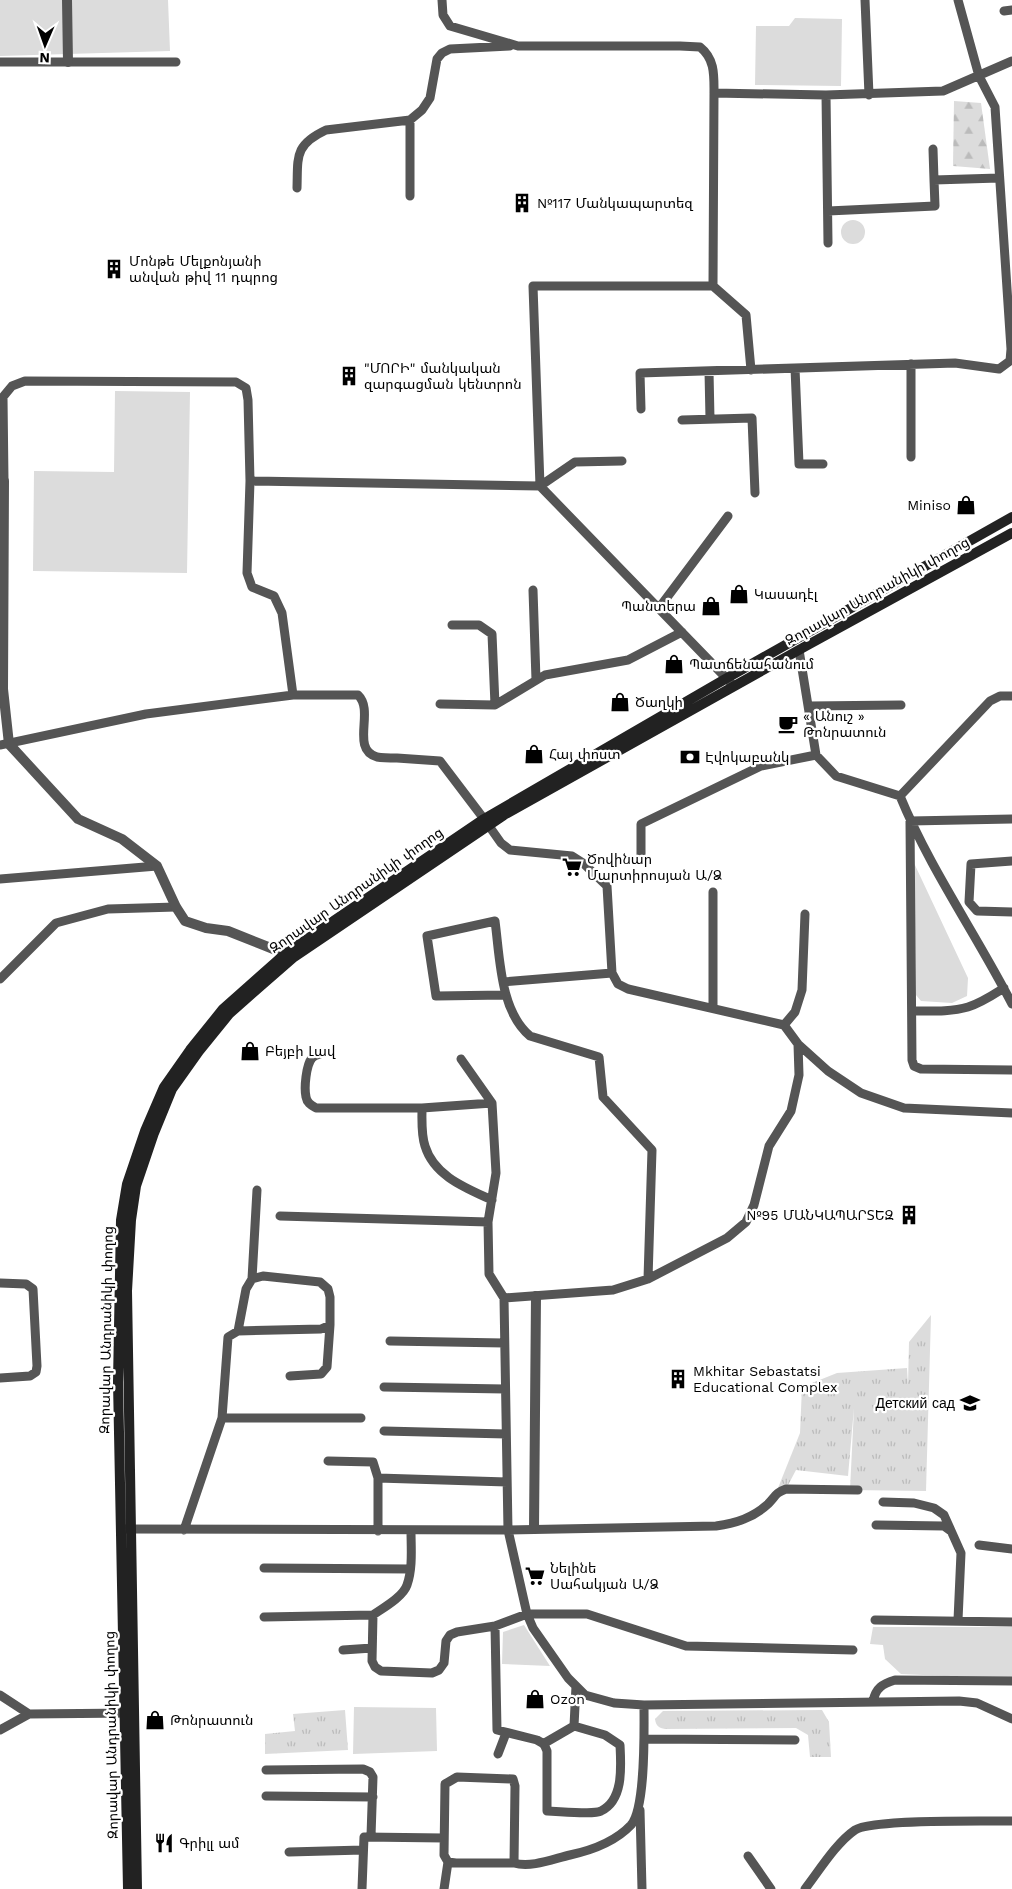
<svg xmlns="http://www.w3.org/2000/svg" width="1012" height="1889" font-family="'Work Sans','Noto Sans Armenian',sans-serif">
  <defs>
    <pattern id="grass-tufts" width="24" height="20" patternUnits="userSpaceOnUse" patternTransform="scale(1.25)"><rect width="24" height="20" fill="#dcdcdc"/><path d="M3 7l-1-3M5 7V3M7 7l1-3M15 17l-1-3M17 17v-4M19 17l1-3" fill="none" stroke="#bbb"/></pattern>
    <pattern id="forest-firs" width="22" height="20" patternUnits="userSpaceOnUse" patternTransform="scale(1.25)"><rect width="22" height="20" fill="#dcdcdc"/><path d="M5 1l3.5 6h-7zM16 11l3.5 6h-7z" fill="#bbb"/></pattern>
  </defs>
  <rect width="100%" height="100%" fill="#fff"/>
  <!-- grass -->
  <path fill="url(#grass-tufts)" d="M931,1315L926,1491L850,1490L854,1408L848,1476L796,1470L786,1489L776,1493L800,1433L802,1387L837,1373L907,1368L908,1385L909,1342Z
    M345,1710L348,1750L265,1754V1734L295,1731L293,1714Z
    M822,1710L829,1722L831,1757H810L808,1735L796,1728L665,1729C659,1728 656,1726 655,1719L663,1711Z"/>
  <!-- forest -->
  <path fill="url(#forest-firs)" d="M954,101L981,103L990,169L953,166Z"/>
  <!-- park -->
  <path fill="#dcdcdc" d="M0,0H168L170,51L0,56Z
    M795,18L842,19L841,86L755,85L756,26H789Z
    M841 232a12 12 0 1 1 24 0a12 12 0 1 1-24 0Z
    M115,391L190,392L187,573L33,571L34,471L114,472Z
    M914,863L968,978L967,996L952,1003L921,1001L916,995Z
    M524,1625L550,1666L502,1664L503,1632Z
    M873,1627H1012V1679L901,1674L885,1659L883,1645L870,1644Z
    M354,1707L436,1708L437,1751L353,1754Z"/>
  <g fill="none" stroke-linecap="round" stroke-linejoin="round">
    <!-- lane -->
    <path stroke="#555" stroke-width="9" d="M442,0L443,15L450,26L518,46H680L700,47C715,59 714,75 714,93L713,286H533L540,486L731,683
      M865,0L869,95
      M1004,11L1012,10
      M0,62H176
      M714,93L826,95L943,91L1012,61
      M826,95L828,243
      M933,149L934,180L999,178
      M297,188C298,157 294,145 326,130L410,120L422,110L430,98L437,59L442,53L450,49L510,46
      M410,196V120
      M828,211L935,206L934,180
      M713,286L746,315L751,370
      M795,368L799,464H823
      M709,371L710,419
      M641,409L640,373L955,363L999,369L1010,361L1011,349L995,107L979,76L958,0
      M682,420L752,418L755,493
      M911,457V364
      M4,481L3,397L12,386L25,381L236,382L246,388L248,400L250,481L247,573L252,587L274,596L282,613L293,695
      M250,481L540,486L575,462L622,461
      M533,590L536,680
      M659,608L728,516
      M452,625H479L492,634L495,705
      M799,650L816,755L836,776L900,796C930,869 976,934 1012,1004
      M440,704L495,705L545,675L628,660L682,632
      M809,706L901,705
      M0,745L146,714L293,695H358C375,711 350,749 377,757C383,758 391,758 397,758C411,759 425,760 440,761L484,819
      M900,796L990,701L1000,696H1012
      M1012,819L910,821L912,1060L914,1066L921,1069L1012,1070
      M489,826L501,843L510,850L572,856L583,863L607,886L612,973L618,984L628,989L784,1025L798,1044L799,1075L791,1111L769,1146L754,1205L746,1222L727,1238L648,1279L613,1290L504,1298
      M641,855V824L761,766L816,755
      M1012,861L971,864L969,902L977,911L1012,912
      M0,879L157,866
      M713,892V1008
      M0,979L56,923L108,909L176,907
      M503,982L612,973
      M505,995L436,996L427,936L495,921C500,958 500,1011 530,1036L599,1057L603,1097L652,1150L648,1279
      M912,1011C931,1011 951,1012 968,1007C981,1003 993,995 1004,988
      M784,1025L795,1012L802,990L805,914
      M798,1044L828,1071L861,1093L904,1108L1012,1113
      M330,1052C324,1053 317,1053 312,1058C306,1065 304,1088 306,1097C307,1103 311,1105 316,1108H422L492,1103
      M461,1059L492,1103L496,1173L488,1222L489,1274L504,1298L508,1530L527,1614L533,1628L568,1678L585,1695L614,1703L644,1705L959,1701L977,1703L1012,1719
      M422,1108C422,1120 421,1134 425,1146C434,1176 466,1188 492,1200
      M280,1216L488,1222
      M252,1279L257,1190
      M0,1283L26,1284L33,1289L37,1366L36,1372L30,1376L0,1378
      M390,1341L504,1343
      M290,1376L321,1374L327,1367L330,1325
      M384,1387L505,1389
      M222,1418L228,1337L238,1331L321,1329L330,1325V1297L328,1289L320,1282L263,1276L252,1279L246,1289L238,1331
      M384,1431L506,1434
      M328,1461L373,1462L378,1478V1531
      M378,1478L507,1482
      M883,1502L914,1503L934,1508L944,1515L961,1553L958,1620
      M876,1525L944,1526L951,1531
      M125,1529L508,1530L716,1526C736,1523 753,1518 768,1504C776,1496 775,1493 786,1489L858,1490
      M184,1530L222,1418H361
      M411,1531C411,1548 413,1568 407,1585C403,1597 383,1608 373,1615L372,1661L375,1667L381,1671L432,1673L439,1670L444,1663L446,1641L450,1635L457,1632L495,1626L527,1614H587L686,1646L853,1650
      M979,1545L1012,1549
      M264,1568L410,1569
      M264,1617L373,1615
      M875,1620L1012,1622
      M495,1626L497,1730L537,1740L544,1744L547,1751V1811C557,1811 594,1815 601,1811C624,1800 621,1766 620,1745L605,1735L574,1726L576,1686
      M343,1650L372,1648
      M0,1695L29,1714
      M873,1701C876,1688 882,1684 895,1680L1012,1681
      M0,1730L29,1714L131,1713
      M644,1739L795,1740
      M543,1744L574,1726
      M498,1754L506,1733
      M266,1770L363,1769L370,1772L373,1777L371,1836
      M266,1796L373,1797
      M640,1810L642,1889
      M289,1852L363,1850
      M748,1856L771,1889
      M514,1863L515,1786L513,1779L457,1777L445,1784L444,1855L448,1862L456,1863H514C531,1868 553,1859 570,1855C593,1850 615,1842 631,1825C646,1808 644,1730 644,1705
      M362,1889L364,1837L444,1838
      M444,1889L448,1862
      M805,1889C819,1871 836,1843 855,1830C871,1819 985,1821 1012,1821"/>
    <!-- street -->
    <path stroke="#555" stroke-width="10" d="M67,0L68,62
      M0,481H4L3,689L9,744L78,819L122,839L157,866L176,907L185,921L206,928L228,931L291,956
      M534,1529L536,1296"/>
    <!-- secondary -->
    <path stroke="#222" stroke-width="10" d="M128,1889L118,1382L121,1220L127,1184L145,1131L164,1087L190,1050L223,1009L285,954L484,819L727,678L1012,517
      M137,1889L127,1291L131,1220L136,1186L154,1133L172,1089L199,1051L229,1014L263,984L294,957L504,815L806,646L1012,533"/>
  </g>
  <!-- icons -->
  <defs>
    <symbol id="building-bare" viewBox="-9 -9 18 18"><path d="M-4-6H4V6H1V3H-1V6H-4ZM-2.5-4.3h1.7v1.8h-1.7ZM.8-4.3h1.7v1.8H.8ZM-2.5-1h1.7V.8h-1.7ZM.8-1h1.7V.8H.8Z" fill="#000" stroke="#fff" stroke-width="2.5" paint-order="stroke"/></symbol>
    <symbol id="shop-bare" viewBox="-9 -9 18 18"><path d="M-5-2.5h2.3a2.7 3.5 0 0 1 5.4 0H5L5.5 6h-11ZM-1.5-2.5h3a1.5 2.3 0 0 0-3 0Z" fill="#000" stroke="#fff" stroke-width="2.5" paint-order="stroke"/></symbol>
    <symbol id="cafe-bare" viewBox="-9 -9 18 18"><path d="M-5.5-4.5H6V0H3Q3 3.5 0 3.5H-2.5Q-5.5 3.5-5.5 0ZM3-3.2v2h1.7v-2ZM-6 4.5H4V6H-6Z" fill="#000" stroke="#fff" stroke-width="2.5" paint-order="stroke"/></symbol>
    <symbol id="bank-bare" viewBox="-9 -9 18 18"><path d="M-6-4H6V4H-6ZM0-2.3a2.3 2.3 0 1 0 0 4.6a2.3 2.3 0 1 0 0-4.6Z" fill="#000" stroke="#fff" stroke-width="2.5" paint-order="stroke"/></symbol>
    <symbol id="supermarket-bare" viewBox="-9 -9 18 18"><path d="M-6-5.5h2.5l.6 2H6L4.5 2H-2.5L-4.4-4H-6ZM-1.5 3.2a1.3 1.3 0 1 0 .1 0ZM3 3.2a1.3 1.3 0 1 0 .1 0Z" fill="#000" stroke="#fff" stroke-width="2.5" paint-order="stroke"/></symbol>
    <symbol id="school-bare" viewBox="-9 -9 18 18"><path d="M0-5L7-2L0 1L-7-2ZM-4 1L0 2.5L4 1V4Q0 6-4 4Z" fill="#000" stroke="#fff" stroke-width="2.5" paint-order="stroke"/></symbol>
    <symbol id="restaurant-bare" viewBox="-9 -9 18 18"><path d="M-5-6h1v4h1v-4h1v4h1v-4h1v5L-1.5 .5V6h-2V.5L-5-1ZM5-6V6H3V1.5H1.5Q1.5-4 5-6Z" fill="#000" stroke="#fff" stroke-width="2.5" paint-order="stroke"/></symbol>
  </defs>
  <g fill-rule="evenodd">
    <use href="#building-bare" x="508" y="189" width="28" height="28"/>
    <use href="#building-bare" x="100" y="255" width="28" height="28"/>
    <use href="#building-bare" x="335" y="362" width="28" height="28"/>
    <use href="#shop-bare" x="952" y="491" width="28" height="28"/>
    <use href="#shop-bare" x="725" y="580" width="28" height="28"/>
    <use href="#shop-bare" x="697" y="592" width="28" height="28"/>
    <use href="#shop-bare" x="660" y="650" width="28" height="28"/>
    <use href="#shop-bare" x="606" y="688" width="28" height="28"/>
    <use href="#cafe-bare" x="774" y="710" width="28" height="28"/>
    <use href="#shop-bare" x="520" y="740" width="28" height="28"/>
    <use href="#bank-bare" x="676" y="743" width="28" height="28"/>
    <use href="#supermarket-bare" x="558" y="853" width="28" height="28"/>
    <use href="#shop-bare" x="236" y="1037" width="28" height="28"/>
    <use href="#building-bare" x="895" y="1201" width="28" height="28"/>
    <use href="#building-bare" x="664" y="1365" width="28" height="28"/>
    <use href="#school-bare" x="956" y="1389" width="28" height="28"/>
    <use href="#supermarket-bare" x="521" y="1562" width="28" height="28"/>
    <use href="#shop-bare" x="521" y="1685" width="28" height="28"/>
    <use href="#shop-bare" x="141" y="1706" width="28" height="28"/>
    <use href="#restaurant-bare" x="150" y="1829" width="28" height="28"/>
  </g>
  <g text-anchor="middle" stroke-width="4.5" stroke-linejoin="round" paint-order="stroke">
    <!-- poi labels -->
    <g font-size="14" fill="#000" stroke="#fff" text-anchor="start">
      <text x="537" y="208">№117 Մանկապարտեզ</text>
      <text x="129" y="266">Մոնթե Մելքոնյանի<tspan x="129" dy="16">անվան թիվ 11 դպրոց</tspan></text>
      <text x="364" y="373">"ՄՈՐԻ" մանկական<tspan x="364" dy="16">զարգացման կենտրոն</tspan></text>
      <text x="951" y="510" text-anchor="end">Miniso</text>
      <text x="754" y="599">Կասադէլ</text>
      <text x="696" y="611" text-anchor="end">Պանտերա</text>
      <text x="689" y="669">Պատճենահանում</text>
      <text x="635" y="707">Ծաղկի</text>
      <text x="803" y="721">« Անուշ »<tspan x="803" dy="16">Թոնրատուն</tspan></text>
      <text x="549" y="759">Հայ փոստ</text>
      <text x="705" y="762">Էվոկաբանկ</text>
      <text x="587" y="864">Ծովինար<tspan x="587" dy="16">Մարտիրոսյան Ա/Ձ</tspan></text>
      <text x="265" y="1056">Բեյբի Լավ</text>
      <text x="894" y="1220" text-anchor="end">№95 ՄԱՆԿԱՊԱՐՏԵԶ</text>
      <text x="693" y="1376">Mkhitar Sebastatsi<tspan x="693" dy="16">Educational Complex</tspan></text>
      <text x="955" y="1408" text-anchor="end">Детский сад</text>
      <text x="550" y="1573">Նելինե<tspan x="550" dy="16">Սահակյան Ա/Ձ</tspan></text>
      <text x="550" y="1704">Ozon</text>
      <text x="170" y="1725">Թոնրատուն</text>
      <text x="179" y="1848">Գրիլլ ամ</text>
    </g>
    <!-- street labels -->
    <g font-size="14" fill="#000" stroke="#fff">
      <text transform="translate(877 591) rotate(-29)" y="5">Զորավար Անդրանիկի փողոց</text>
      <text transform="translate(356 890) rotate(-35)" y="5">Զորավար Անդրանիկի փողոց</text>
      <text transform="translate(106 1330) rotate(-89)" y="5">Զորավար Անդրանիկի փողոց</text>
      <text transform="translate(111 1735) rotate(-91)" y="5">Զորավար Անդրանիկի փողոց</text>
    </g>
  </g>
  <!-- north arrow -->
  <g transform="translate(45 45) rotate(182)" stroke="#ffffff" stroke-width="4" paint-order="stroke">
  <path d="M0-4L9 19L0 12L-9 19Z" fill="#000000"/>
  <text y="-8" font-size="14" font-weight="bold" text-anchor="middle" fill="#000000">N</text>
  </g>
</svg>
